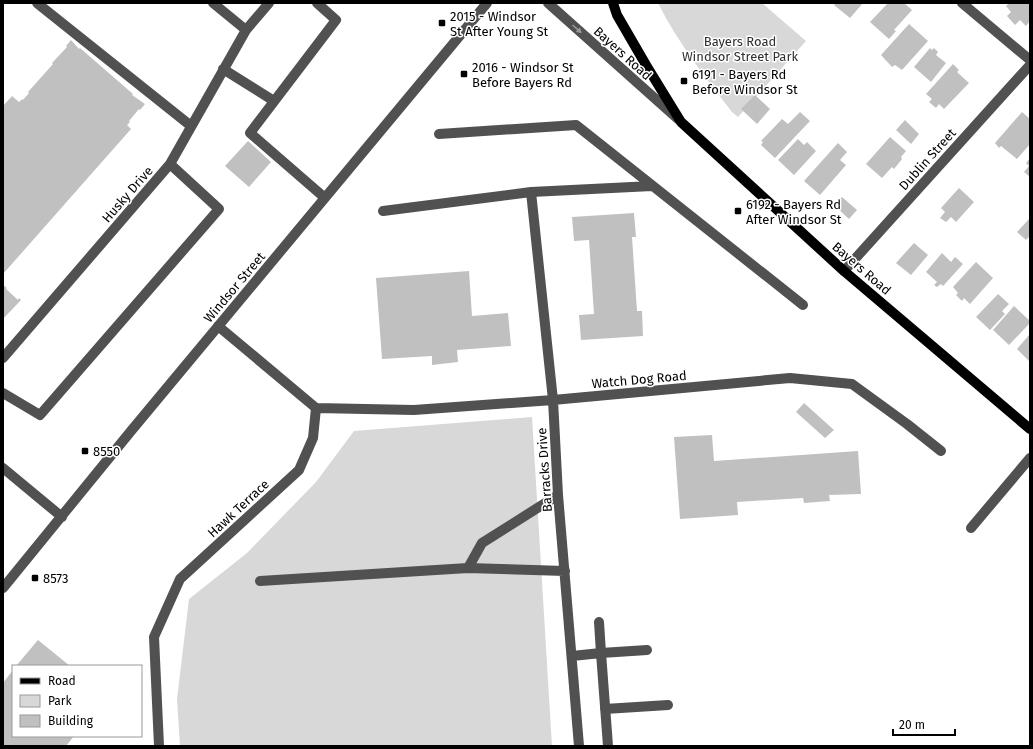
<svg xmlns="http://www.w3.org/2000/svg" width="1033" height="749" font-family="'Fira Sans',sans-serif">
  <rect width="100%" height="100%" fill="#fff"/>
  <!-- green -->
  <path fill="#d8d8d8" d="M658,3H762L806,41L738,117L732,112C705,77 678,43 658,3Z
    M532,417L552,746H180L177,699L189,599L247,553L316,482L354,431Z"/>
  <!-- building -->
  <path fill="#c0c0c0" d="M836,3H863L850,18L834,5Z
    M888,3H904L912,10L894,30L896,31L889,39L870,22Z
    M1009,3H1030V21L1026,26L1020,20L1015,25L1007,16L1011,12L1006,6Z
    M909,24L928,41L902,70L895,65L892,67L881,55Z
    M71,40L79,49L80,48L133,94L132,95L145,104L140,110L139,109L129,121L130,122L127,125L131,129L3,274V106L12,96L19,102L22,99L23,100L29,93L28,92L53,64L52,63L67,47L66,46Z
    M930,48L932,50L934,48L938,52L936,55L946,63L931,82L914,67Z
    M953,64L959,70L957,72L969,83L944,109L939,104L936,108L929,102L932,99L926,94Z
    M755,95L770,109L757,124L741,109Z
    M800,112L810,121L775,158L761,145L763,142L761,141L782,119L788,124Z
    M1022,112L1030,119V144L1017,159L1001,146L999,148L995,143Z
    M905,120L919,134L911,144L896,130Z
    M890,137L906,151L901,157L902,159L894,169L892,167L882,178L866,164Z
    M798,139L804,145L807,142L816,151L794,175L778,160Z
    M248,141L271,162L249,187L225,166Z
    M838,143L847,152L840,160L846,165L820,195L804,181Z
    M1030,158V177L1024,172L1029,166L1026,163Z
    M959,188L974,202L956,222L951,217L946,222L940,218L945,212L941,208Z
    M842,197L857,210L849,219L834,205Z
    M634,213L636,237H632L637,311H642L643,336L581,340L579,315L594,314L589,240L574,241L572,217Z
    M1030,218V236L1026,240L1017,232Z
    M914,243L928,255L911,275L896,263Z
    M942,253L951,262L955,257L963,264L943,286L941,284L937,287L934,285L937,282L926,272Z
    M976,262L993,278L970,304L964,298L962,301L956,295L958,293L953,287Z
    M469,271L472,316L508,313L511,346L457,350L458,362L432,365V356L382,359L376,278Z
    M3,285L7,288L6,289L18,300L19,298L21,300L3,319Z
    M998,294L1009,304L1002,311L1005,314L990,330L976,317Z
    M1014,306L1030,321V323L1009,345L993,330Z
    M1030,334V362L1017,349Z
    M804,403L834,430L825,438L796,412Z
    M712,435L714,461L858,451L861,494L829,495L830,501L804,503L803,498L737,502L738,515L680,519L674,437Z
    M38,640L70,666H16Z
    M13,670V736H74L66,746H3V683Z"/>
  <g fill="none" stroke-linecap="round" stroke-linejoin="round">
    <!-- minor -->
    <path stroke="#515151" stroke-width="10" d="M37,3L191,126
      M213,3L246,30L269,3
      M317,3L336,20L250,133L325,198
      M548,3L678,119
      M962,3L1030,60
      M223,69L274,101
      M439,134L576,125L803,305
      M531,192L553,400L558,495L579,746
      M383,211L531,192L652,186
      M844,271L1030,65
      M3,358L170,164L246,30
      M3,393L40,415L219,209L170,164
      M316,408L414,410L553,400L790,378L852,384L907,424L941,451
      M3,468L62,517
      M971,528L1030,458
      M468,568L482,543L558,495
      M260,581L468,568L565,571
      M3,588L131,431L487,3
      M599,622L601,653L647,650
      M572,656L601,653L608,746
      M605,709L668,705
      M159,746L154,637L180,579L299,470L313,438L316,408L218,326"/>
    <!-- major -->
    <path stroke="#000" stroke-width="10" d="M613,3L617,15L646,65L681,122L844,271L1030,429"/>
  </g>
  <!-- one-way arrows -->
  <defs><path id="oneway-solid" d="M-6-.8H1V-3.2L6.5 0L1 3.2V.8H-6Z"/></defs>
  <use fill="#979797" href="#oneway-solid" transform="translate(577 29) rotate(42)"/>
  <!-- markers -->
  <g fill="#000" stroke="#fff" stroke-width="1.5">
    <rect x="438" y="19" width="8" height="8" rx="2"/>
    <rect x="460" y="70" width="8" height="8" rx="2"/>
    <rect x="680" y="77" width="8" height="8" rx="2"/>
    <rect x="734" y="207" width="8" height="8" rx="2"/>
    <rect x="81" y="447" width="8" height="8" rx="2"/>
    <rect x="31" y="574" width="8" height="8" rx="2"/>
  </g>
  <g text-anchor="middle" stroke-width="3" stroke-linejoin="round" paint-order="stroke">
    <!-- poi labels -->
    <g font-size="13" fill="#000" stroke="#fff" text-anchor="start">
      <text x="450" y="21">2015 - Windsor<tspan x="450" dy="15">St After Young St</tspan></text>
      <text x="472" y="72">2016 - Windsor St<tspan x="472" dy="15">Before Bayers Rd</tspan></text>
      <text x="692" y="79">6191 - Bayers Rd<tspan x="692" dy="15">Before Windsor St</tspan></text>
      <text x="746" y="209">6192 - Bayers Rd<tspan x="746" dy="15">After Windsor St</tspan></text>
      <text x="93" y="456">8550</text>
      <text x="43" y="583">8573</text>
    </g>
    <!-- park labels -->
    <g font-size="13" fill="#2f2f2f" stroke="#fff">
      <text x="740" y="46">Bayers Road<tspan x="740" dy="15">Windsor Street Park</tspan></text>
    </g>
    <!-- street labels -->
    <g font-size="13" fill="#000" stroke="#fff">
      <text transform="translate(623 53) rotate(42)" y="5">Bayers Road</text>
      <text transform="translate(927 159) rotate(-48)" y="5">Dublin Street</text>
      <text transform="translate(127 194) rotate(-49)" y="5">Husky Drive</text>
      <text transform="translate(862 268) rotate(41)" y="5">Bayers Road</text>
      <text transform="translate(234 287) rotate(-50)" y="5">Windsor Street</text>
      <text transform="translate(639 379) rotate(-5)" y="5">Watch Dog Road</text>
      <text transform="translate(544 470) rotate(-94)" y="5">Barracks Drive</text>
      <text transform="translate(238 508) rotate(-43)" y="5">Hawk Terrace</text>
    </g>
  </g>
  <!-- border -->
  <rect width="1033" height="749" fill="none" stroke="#000000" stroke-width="8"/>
  <!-- legend -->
  <rect x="12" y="665" width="130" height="72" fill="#ffffff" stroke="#999999"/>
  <rect x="20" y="678" width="20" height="6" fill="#000000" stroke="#999999"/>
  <text x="48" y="685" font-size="12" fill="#000000">Road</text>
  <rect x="20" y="695" width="20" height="12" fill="#d8d8d8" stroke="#999999"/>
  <text x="48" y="705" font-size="12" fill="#000000">Park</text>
  <rect x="20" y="715" width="20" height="12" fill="#c0c0c0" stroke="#999999"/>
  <text x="48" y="725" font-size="12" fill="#000000">Building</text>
  <!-- scale -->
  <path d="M893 729v6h62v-6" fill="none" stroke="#000000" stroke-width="2"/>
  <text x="899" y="729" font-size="12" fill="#000000" stroke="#ffffff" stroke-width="3" paint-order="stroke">20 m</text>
</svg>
